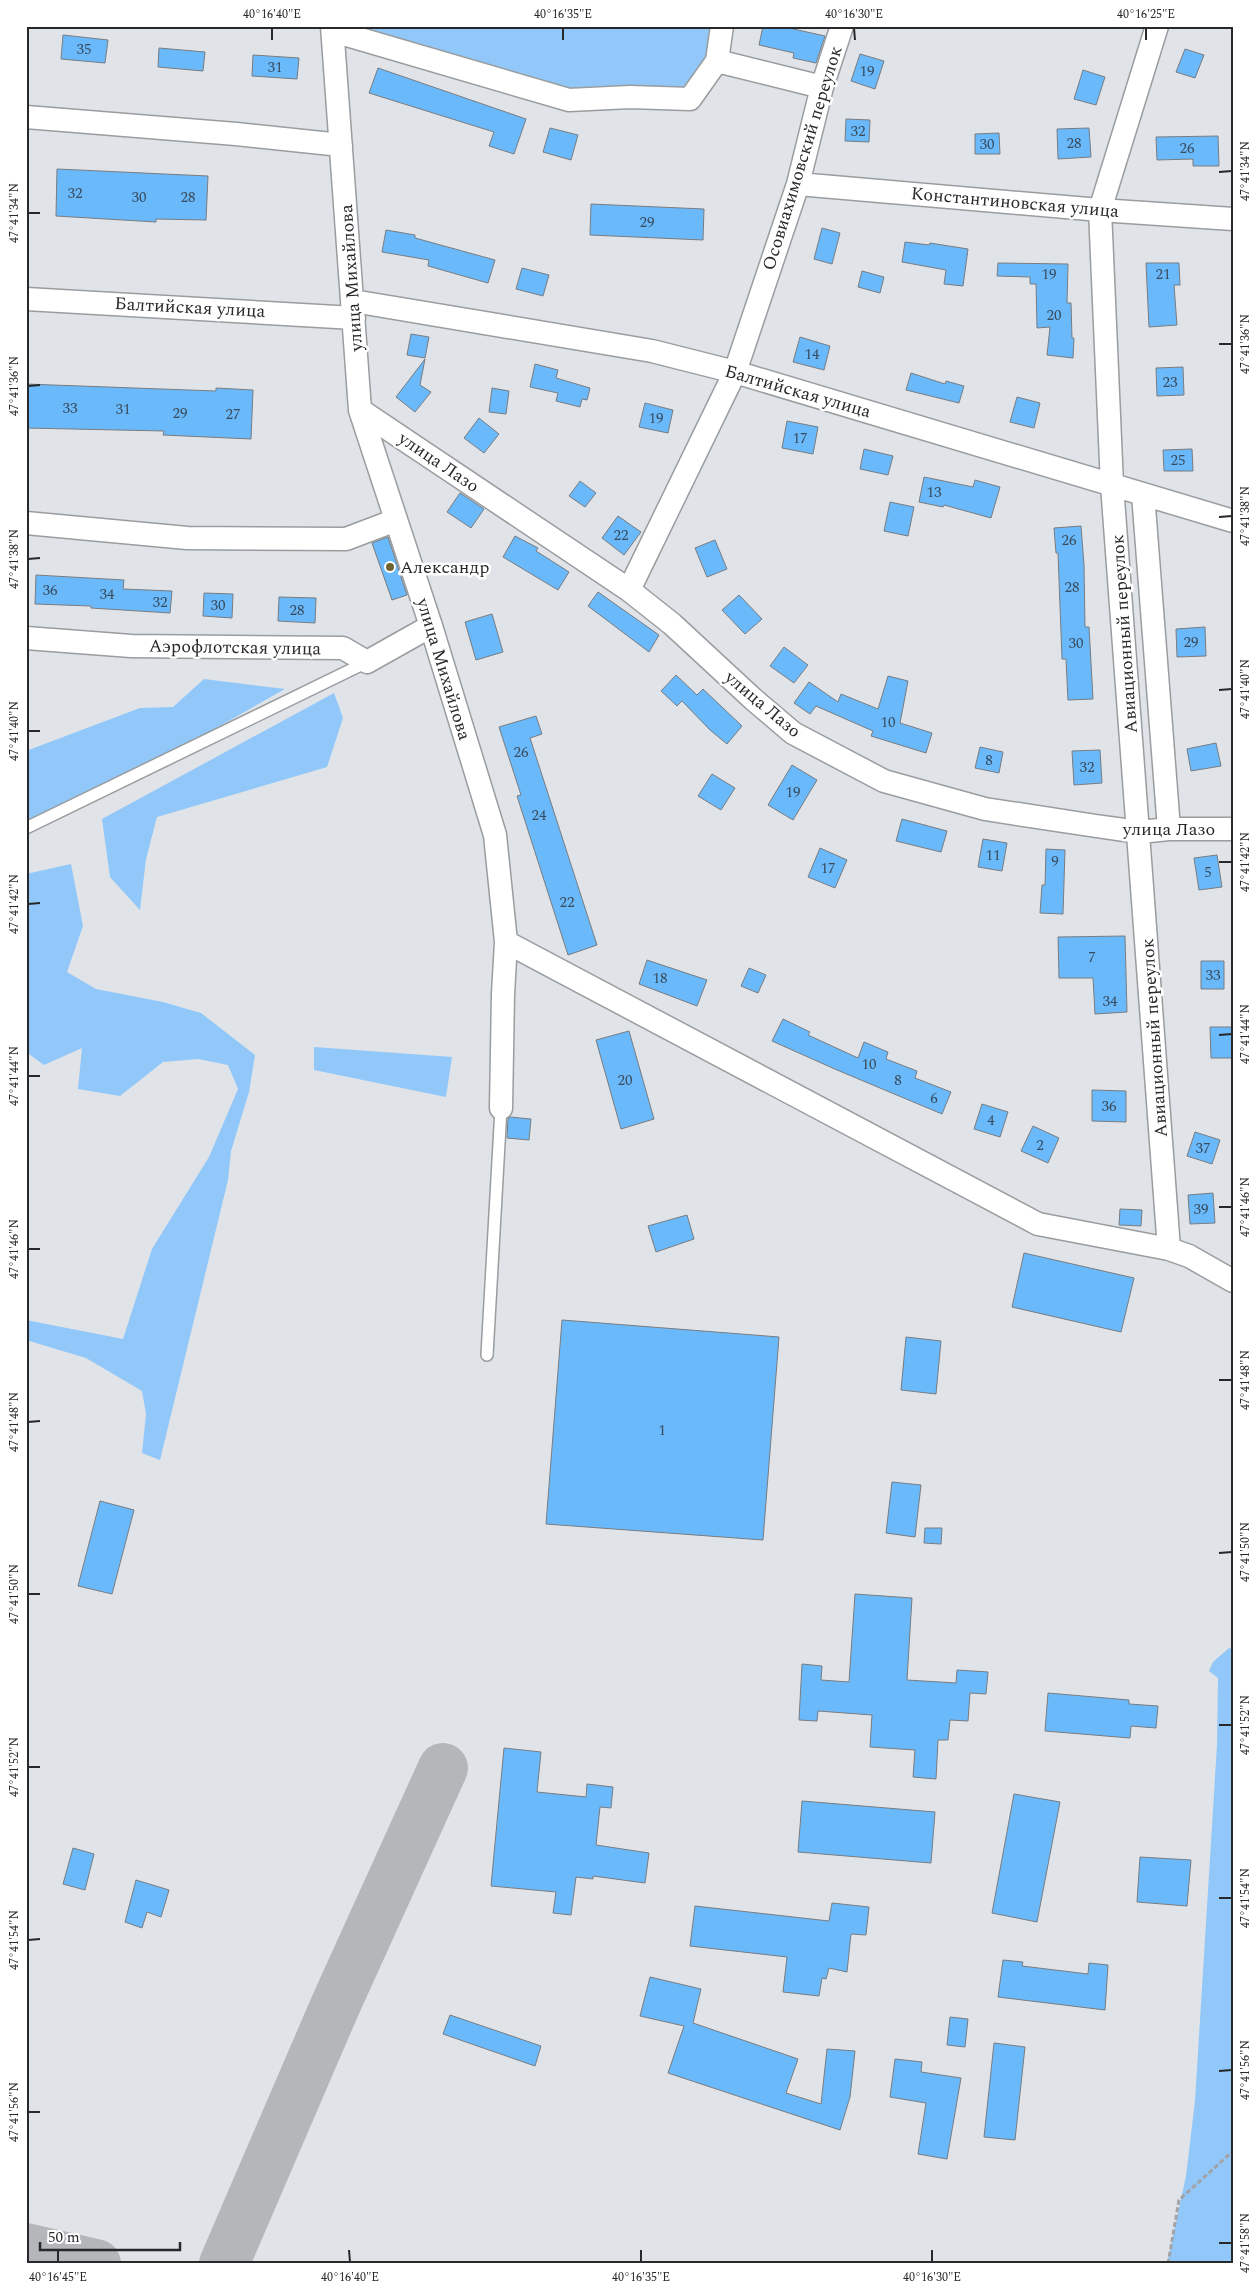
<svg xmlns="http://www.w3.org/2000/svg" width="1259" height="2290" font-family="Spectral,serif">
  <rect width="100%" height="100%" fill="#e0e3e7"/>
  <!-- green -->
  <path fill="#91c8f9" d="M348,26H712L706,60L686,87L569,89Z
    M204,679L285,689L56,819L26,832V751L140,708L173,707Z
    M334,693L343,718L327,767L157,817L146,859L140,910L110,877L102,819Z
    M71,864L83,926L67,972L96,989L163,1002L201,1013L255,1055L249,1092L231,1151L228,1180L160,1460L142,1453L146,1414L142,1391L86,1358L26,1340V1320L123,1339L152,1249L209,1157L238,1089L228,1065L198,1059L163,1062L120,1096L78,1089L82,1048L44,1065L26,1052V874Z
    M314,1047L452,1057L446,1097L314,1070Z
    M1229,1648L1233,1649V2264H1167L1186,2176L1195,2101L1217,1745L1218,1678L1209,1671L1213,1662Z"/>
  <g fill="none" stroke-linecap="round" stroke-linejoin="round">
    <!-- taxiway -->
    <path stroke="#b4b6ba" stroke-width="50" d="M26,2248L96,2264
      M224,2264L335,2006L443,1768"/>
  </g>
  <!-- building -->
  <path fill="#6ab9fb" stroke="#797c80" d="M763,26H780L825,36L816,63L793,58L794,53L759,45Z
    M63,35L108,40L105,63L61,59Z
    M159,48L205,52L203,71L158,67Z
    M1185,49L1204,55L1195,78L1176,72Z
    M860,54L884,61L875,89L851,81Z
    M253,55L299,58L297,79L252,76Z
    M378,68L526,119L514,154L489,146L494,132L369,93Z
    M1083,70L1105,77L1096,105L1074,99Z
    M846,119L870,120L869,142L845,141Z
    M550,128L578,135L571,160L543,152Z
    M1089,128L1091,157L1058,159L1057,129Z
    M999,133L1000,154H975V134Z
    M1218,136L1219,166H1193V159L1157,160L1156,137Z
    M57,169L208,176L206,220L156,219V222L56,216Z
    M591,204L704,209L703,240L590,235Z
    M822,228L840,233L832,264L814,259Z
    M386,230L415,235V238L495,260L488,283L428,266L429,260L382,252Z
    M905,242L929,245L930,243L968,249L963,286L944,284L946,270L902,262Z
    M998,263L1068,264L1067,303H1071L1072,338H1074L1073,358L1047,355L1050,327L1037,328L1036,284H1030V277L997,276Z
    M1146,263H1179L1180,285H1174L1177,325L1149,327Z
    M522,268L549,275L543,296L516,289Z
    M862,271L884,277L880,293L858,287Z
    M411,334L429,337L425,358L407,355Z
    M800,337L830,346L824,370L793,362Z
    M425,359L420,385L431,392L415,412L396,397Z
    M535,364L558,370L556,378L590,388L587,400L582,399L580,407L556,401L558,393L530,387Z
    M1183,367L1184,395L1157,396L1156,368Z
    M911,373L945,384L946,381L964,386L959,403L906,390Z
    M26,384L216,391V388L253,390L251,439L163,435L164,431L26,428Z
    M492,388L509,391L506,414L489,412Z
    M1017,397L1040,403L1034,428L1010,422Z
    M645,403L673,410L668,433L639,427Z
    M479,418L499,434L484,453L464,438Z
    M787,421L818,427L813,454L782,448Z
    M864,449L893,456L888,475L860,469Z
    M1192,449L1193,471H1164L1163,450Z
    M924,477L973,487L975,480L1000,487L991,518L944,505L943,507L919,502Z
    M580,481L596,493L585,507L569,496Z
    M460,493L484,509L471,528L447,512Z
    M890,502L914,507L908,536L884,531Z
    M618,516L641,532L624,555L602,538Z
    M1081,526L1084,565L1085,627H1089L1093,699L1068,700L1066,659H1062L1058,553H1056L1054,528Z
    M515,536L538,548L536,551L569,572L558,590L503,557Z
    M388,537L407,595L392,600L372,543Z
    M715,540L727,569L707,577L695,548Z
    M36,575L124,580L123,589L172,591L170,613L91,608V606L35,604Z
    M598,592L659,635L649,652L588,606Z
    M204,593L233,594L232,618L203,616Z
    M739,595L762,619L745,634L722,610Z
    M279,597L316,598L315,623L278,621Z
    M492,614L503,652L476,660L465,622Z
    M1205,627L1206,656L1177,657L1176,629Z
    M784,647L808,665L794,683L770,666Z
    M676,675L697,695L703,689L742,726L727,744L710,730L682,701L677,706L661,691Z
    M888,676L908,681L900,723L932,733L926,753L871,736L873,731L816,706L810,714L794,703L809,682L838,702L841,694L878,709Z
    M536,716L542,734L530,738L597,945L568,955L517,796L521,795L499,727Z
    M1216,743L1221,766L1191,771L1187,749Z
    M980,747L1003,752L999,773L975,768Z
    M1100,750L1102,783L1074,785L1072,751Z
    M792,765L817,780L793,820L768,805Z
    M712,774L735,788L721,810L698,796Z
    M902,819L947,831L941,852L896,841Z
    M983,839L1007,843L1002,871L978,867Z
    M820,848L847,860L835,888L808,877Z
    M1046,849L1065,850L1063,914L1040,913L1042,885H1045Z
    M1217,855L1222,887L1199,890L1194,858Z
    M1125,936L1127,1012L1095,1014L1093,978H1059L1058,937Z
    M647,960L707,980L697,1006L639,984Z
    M1201,961H1224V989H1201Z
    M749,968L766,975L758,993L741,986Z
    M783,1019L810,1032L808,1035L858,1058L864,1042L888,1052L886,1059L917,1071L915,1078L951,1092L942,1114L837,1070L772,1041Z
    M1210,1027H1232L1233,1058H1211Z
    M629,1031L654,1119L621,1129L596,1040Z
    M1092,1090L1126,1091V1122L1092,1121Z
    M982,1104L1008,1112L1000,1137L974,1129Z
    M510,1117L531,1119L529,1140L507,1138L508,1119Z
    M1033,1126L1059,1138L1048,1163L1021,1151Z
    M1195,1132L1220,1140L1212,1164L1187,1156Z
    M1213,1193L1215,1223L1190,1224L1188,1195Z
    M1120,1209L1142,1210L1141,1226L1119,1225Z
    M687,1215L694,1239L656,1252L648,1226Z
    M1024,1253L1134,1278L1121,1332L1012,1307Z
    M562,1320L779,1337L763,1540L546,1524Z
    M906,1337L941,1341L936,1394L901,1390Z
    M892,1482L921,1485L915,1537L886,1533Z
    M100,1501L134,1510L112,1594L78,1586Z
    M925,1528H942L941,1544L924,1543Z
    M855,1594L912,1598L907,1680L956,1683L957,1670L988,1672L986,1694L970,1693L968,1721L950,1720L948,1740H938L936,1779L913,1777L915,1750L870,1747L872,1715L818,1711L817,1721L799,1720L802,1664L822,1666L821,1680L849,1682Z
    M1048,1693L1129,1700V1704L1158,1706L1156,1728L1131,1726L1130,1738L1045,1731Z
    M504,1748L541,1752L537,1792L586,1797L587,1784L613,1787L611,1808L600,1807L596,1845L649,1853L645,1883L593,1876V1879L576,1877L571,1915L553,1913L556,1892L491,1886Z
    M1014,1794L1060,1802L1037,1922L992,1913Z
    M802,1801L935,1812L931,1863L798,1852Z
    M73,1848L94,1854L85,1890L63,1884Z
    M1140,1857L1191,1860L1187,1906L1137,1902Z
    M136,1880L169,1890L161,1917L147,1912L142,1928L125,1922Z
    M832,1903L869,1907L866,1935L851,1934L847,1972L829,1968L826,1979L822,1978L819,1996L783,1992L787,1957L690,1946L695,1906L829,1921Z
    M1003,1960L1023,1962L1022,1966L1088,1974L1089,1963L1108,1965L1105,2010L998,1997Z
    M650,1977L701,1989L693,2023L798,2059L786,2093L821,2104L827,2049L855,2051L850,2097L840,2130L668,2073L684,2026L640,2016Z
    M450,2015L541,2046L535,2066L443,2034Z
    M950,2017L968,2019L965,2047L947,2045Z
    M994,2043L1025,2047L1015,2140L984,2137Z
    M895,2059L922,2062L921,2072L961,2078L947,2159L918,2154L926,2103L890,2097Z"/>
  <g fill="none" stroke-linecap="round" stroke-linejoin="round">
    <defs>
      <path id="service" d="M26,828L367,662
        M487,1355L501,1108"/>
      <path id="minor" d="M332,26L360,410L431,626L495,835L506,942L503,994L501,1108
        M1157,26L1100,210L1112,485L1169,1249
        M333,31L569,100L630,97L690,99L717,61L722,26
        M717,61L822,87
        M26,117L236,134L341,145
        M798,184L1100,210L1233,219
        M26,299L354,318
        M353,301L652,351L735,372L1233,521
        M360,410L629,590L672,624L753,699L793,733L884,781L985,809L1096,826L1139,832L1169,829H1233
        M1143,494L1169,829
        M26,523L187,538L346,539L396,520
        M629,590L735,372L798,184L822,87L842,26
        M26,638L131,646L343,648L367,662L431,626
        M506,942L1038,1224L1169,1249L1189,1256L1233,1281"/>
    </defs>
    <!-- service casing -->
    <use href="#service" stroke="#999da0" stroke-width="14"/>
    <!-- minor casing -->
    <use href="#minor" stroke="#999da0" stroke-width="25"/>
    <!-- path -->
    <path stroke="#a1a3a7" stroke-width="3" stroke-dasharray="5 2.5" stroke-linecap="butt" d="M1168,2264L1179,2200L1233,2151"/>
    <!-- service -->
    <use href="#service" stroke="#fff" stroke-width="11"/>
    <!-- minor -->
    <use href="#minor" stroke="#fff" stroke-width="22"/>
  </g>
  <!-- ticks -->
  <path fill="none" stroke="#27282a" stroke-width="2" d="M272,28V40M563,28V40M854,28L855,40M1146,28V40M1219,172L1232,171M28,213H40M1219,344H1232M28,386L40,385M1219,517L1232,516M28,559L40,558M1219,690L1232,689M28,731H40M1219,862H1232M28,904L40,903M1219,1035L1232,1034M28,1076H40M1219,1207H1232M28,1249H40M1219,1380H1232M28,1422L40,1421M1219,1553L1232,1552M28,1594H40M1219,1725H1232M28,1767H40M1219,1898H1232M28,1940L40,1939M1219,2071L1232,2070M28,2112H40M1219,2243H1232M58,2250V2262M349,2250L350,2262M641,2250V2262M932,2250V2262"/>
  <!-- markers -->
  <circle fill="#6e622f" stroke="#fff" stroke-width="2" cx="390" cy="567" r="5"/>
  <g text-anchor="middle" stroke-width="5" stroke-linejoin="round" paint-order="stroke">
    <!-- number labels -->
    <g font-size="15" fill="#384c5e">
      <text x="84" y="54">35</text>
      <text x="275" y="72">31</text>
      <text x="867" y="76">19</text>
      <text x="858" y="136">32</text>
      <text x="1074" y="148">28</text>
      <text x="987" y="149">30</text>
      <text x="1187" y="153">26</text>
      <text x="75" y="198">32</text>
      <text x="139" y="202">30</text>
      <text x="188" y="202">28</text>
      <text x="647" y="227">29</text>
      <text x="1049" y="279">19</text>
      <text x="1163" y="279">21</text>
      <text x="1054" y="320">20</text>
      <text x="812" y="359">14</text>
      <text x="1170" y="387">23</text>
      <text x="70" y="413">33</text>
      <text x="123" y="414">31</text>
      <text x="180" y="418">29</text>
      <text x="233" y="419">27</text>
      <text x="656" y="423">19</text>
      <text x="800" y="443">17</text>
      <text x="1178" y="465">25</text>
      <text x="934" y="497">13</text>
      <text x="621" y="540">22</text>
      <text x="1069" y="545">26</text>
      <text x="1072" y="592">28</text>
      <text x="50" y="595">36</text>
      <text x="107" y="599">34</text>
      <text x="160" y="607">32</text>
      <text x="218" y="610">30</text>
      <text x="297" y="615">28</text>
      <text x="1191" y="647">29</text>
      <text x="1076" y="648">30</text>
      <text x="888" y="727">10</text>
      <text x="521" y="757">26</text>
      <text x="989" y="765">8</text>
      <text x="1087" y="772">32</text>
      <text x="793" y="797">19</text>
      <text x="539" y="820">24</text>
      <text x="993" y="860">11</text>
      <text x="1055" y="866">9</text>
      <text x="828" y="873">17</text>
      <text x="1208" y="877">5</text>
      <text x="567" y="907">22</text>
      <text x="1092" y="962">7</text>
      <text x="1213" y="980">33</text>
      <text x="660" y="983">18</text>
      <text x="1110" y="1006">34</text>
      <text x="869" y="1069">10</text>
      <text x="625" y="1085">20</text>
      <text x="898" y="1085">8</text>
      <text x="934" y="1103">6</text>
      <text x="1109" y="1111">36</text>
      <text x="991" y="1125">4</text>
      <text x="1040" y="1150">2</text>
      <text x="1203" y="1153">37</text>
      <text x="1201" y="1214">39</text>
      <text x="662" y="1435">1</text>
    </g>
    <!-- street labels -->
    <g font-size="18" fill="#27282a" stroke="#fff">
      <text transform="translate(802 158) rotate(-73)" y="6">Осовиахимовский переулок</text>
      <text transform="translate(1015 202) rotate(5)" y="6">Константиновская улица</text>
      <text transform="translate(351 278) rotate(-94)" y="6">улица Михайлова</text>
      <text transform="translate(190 307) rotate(3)" y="6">Балтийская улица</text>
      <text transform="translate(798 391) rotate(16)" y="6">Балтийская улица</text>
      <text transform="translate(439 462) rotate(34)" y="6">улица Лазо</text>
      <text transform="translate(1124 634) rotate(-94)" y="6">Авиационный переулок</text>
      <text transform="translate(235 647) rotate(1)" y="6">Аэрофлотская улица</text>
      <text transform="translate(444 669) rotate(73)" y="6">улица Михайлова</text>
      <text transform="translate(763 704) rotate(40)" y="6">улица Лазо</text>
      <text x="1169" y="835">улица Лазо</text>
      <text transform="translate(1154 1038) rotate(-94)" y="6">Авиационный переулок</text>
    </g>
    <!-- poi labels -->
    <g font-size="18" fill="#27282a" stroke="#fff" text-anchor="start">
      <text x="400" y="573">Александр</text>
    </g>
  </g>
  <!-- border -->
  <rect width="1259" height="2290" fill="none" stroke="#ffffff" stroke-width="55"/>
  <!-- scale -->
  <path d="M40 2242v8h140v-8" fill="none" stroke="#27282a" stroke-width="2.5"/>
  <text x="48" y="2242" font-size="15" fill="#27282a" stroke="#ffffff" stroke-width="4" paint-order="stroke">50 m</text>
  <rect x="28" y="28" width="1204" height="2234" fill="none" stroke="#27282a" stroke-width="2"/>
  <g font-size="12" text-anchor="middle" fill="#27282a">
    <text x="272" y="18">40°16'40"E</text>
    <text x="563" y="18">40°16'35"E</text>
    <text x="854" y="18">40°16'30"E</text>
    <text x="1146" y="18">40°16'25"E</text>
    <text transform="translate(1245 171) rotate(-90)" y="4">47°41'34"N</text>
    <text transform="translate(14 213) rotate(-90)" y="4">47°41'34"N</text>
    <text transform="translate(1245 344) rotate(-90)" y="4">47°41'36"N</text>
    <text transform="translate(14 386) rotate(-90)" y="4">47°41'36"N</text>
    <text transform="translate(1245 516) rotate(-90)" y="4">47°41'38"N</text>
    <text transform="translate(14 559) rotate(-90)" y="4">47°41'38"N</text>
    <text transform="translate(1245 689) rotate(-90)" y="4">47°41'40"N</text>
    <text transform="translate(14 731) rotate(-90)" y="4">47°41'40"N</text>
    <text transform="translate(1245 862) rotate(-90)" y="4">47°41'42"N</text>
    <text transform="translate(14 904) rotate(-90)" y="4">47°41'42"N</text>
    <text transform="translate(1245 1034) rotate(-90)" y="4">47°41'44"N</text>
    <text transform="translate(14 1076) rotate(-90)" y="4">47°41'44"N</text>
    <text transform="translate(1245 1207) rotate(-90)" y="4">47°41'46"N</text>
    <text transform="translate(14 1249) rotate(-90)" y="4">47°41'46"N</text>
    <text transform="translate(1245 1380) rotate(-90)" y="4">47°41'48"N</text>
    <text transform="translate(14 1422) rotate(-90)" y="4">47°41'48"N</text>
    <text transform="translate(1245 1552) rotate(-90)" y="4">47°41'50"N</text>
    <text transform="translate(14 1594) rotate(-90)" y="4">47°41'50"N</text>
    <text transform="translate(1245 1725) rotate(-90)" y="4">47°41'52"N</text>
    <text transform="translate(14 1767) rotate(-90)" y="4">47°41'52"N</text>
    <text transform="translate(1245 1898) rotate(-90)" y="4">47°41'54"N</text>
    <text transform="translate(14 1940) rotate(-90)" y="4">47°41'54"N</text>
    <text transform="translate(1245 2070) rotate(-90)" y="4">47°41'56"N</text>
    <text transform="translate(14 2112) rotate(-90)" y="4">47°41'56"N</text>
    <text transform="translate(1245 2243) rotate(-90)" y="4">47°41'58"N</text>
    <text x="58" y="2281">40°16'45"E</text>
    <text x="350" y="2281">40°16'40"E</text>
    <text x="641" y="2281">40°16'35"E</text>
    <text x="932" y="2281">40°16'30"E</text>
  </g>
</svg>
